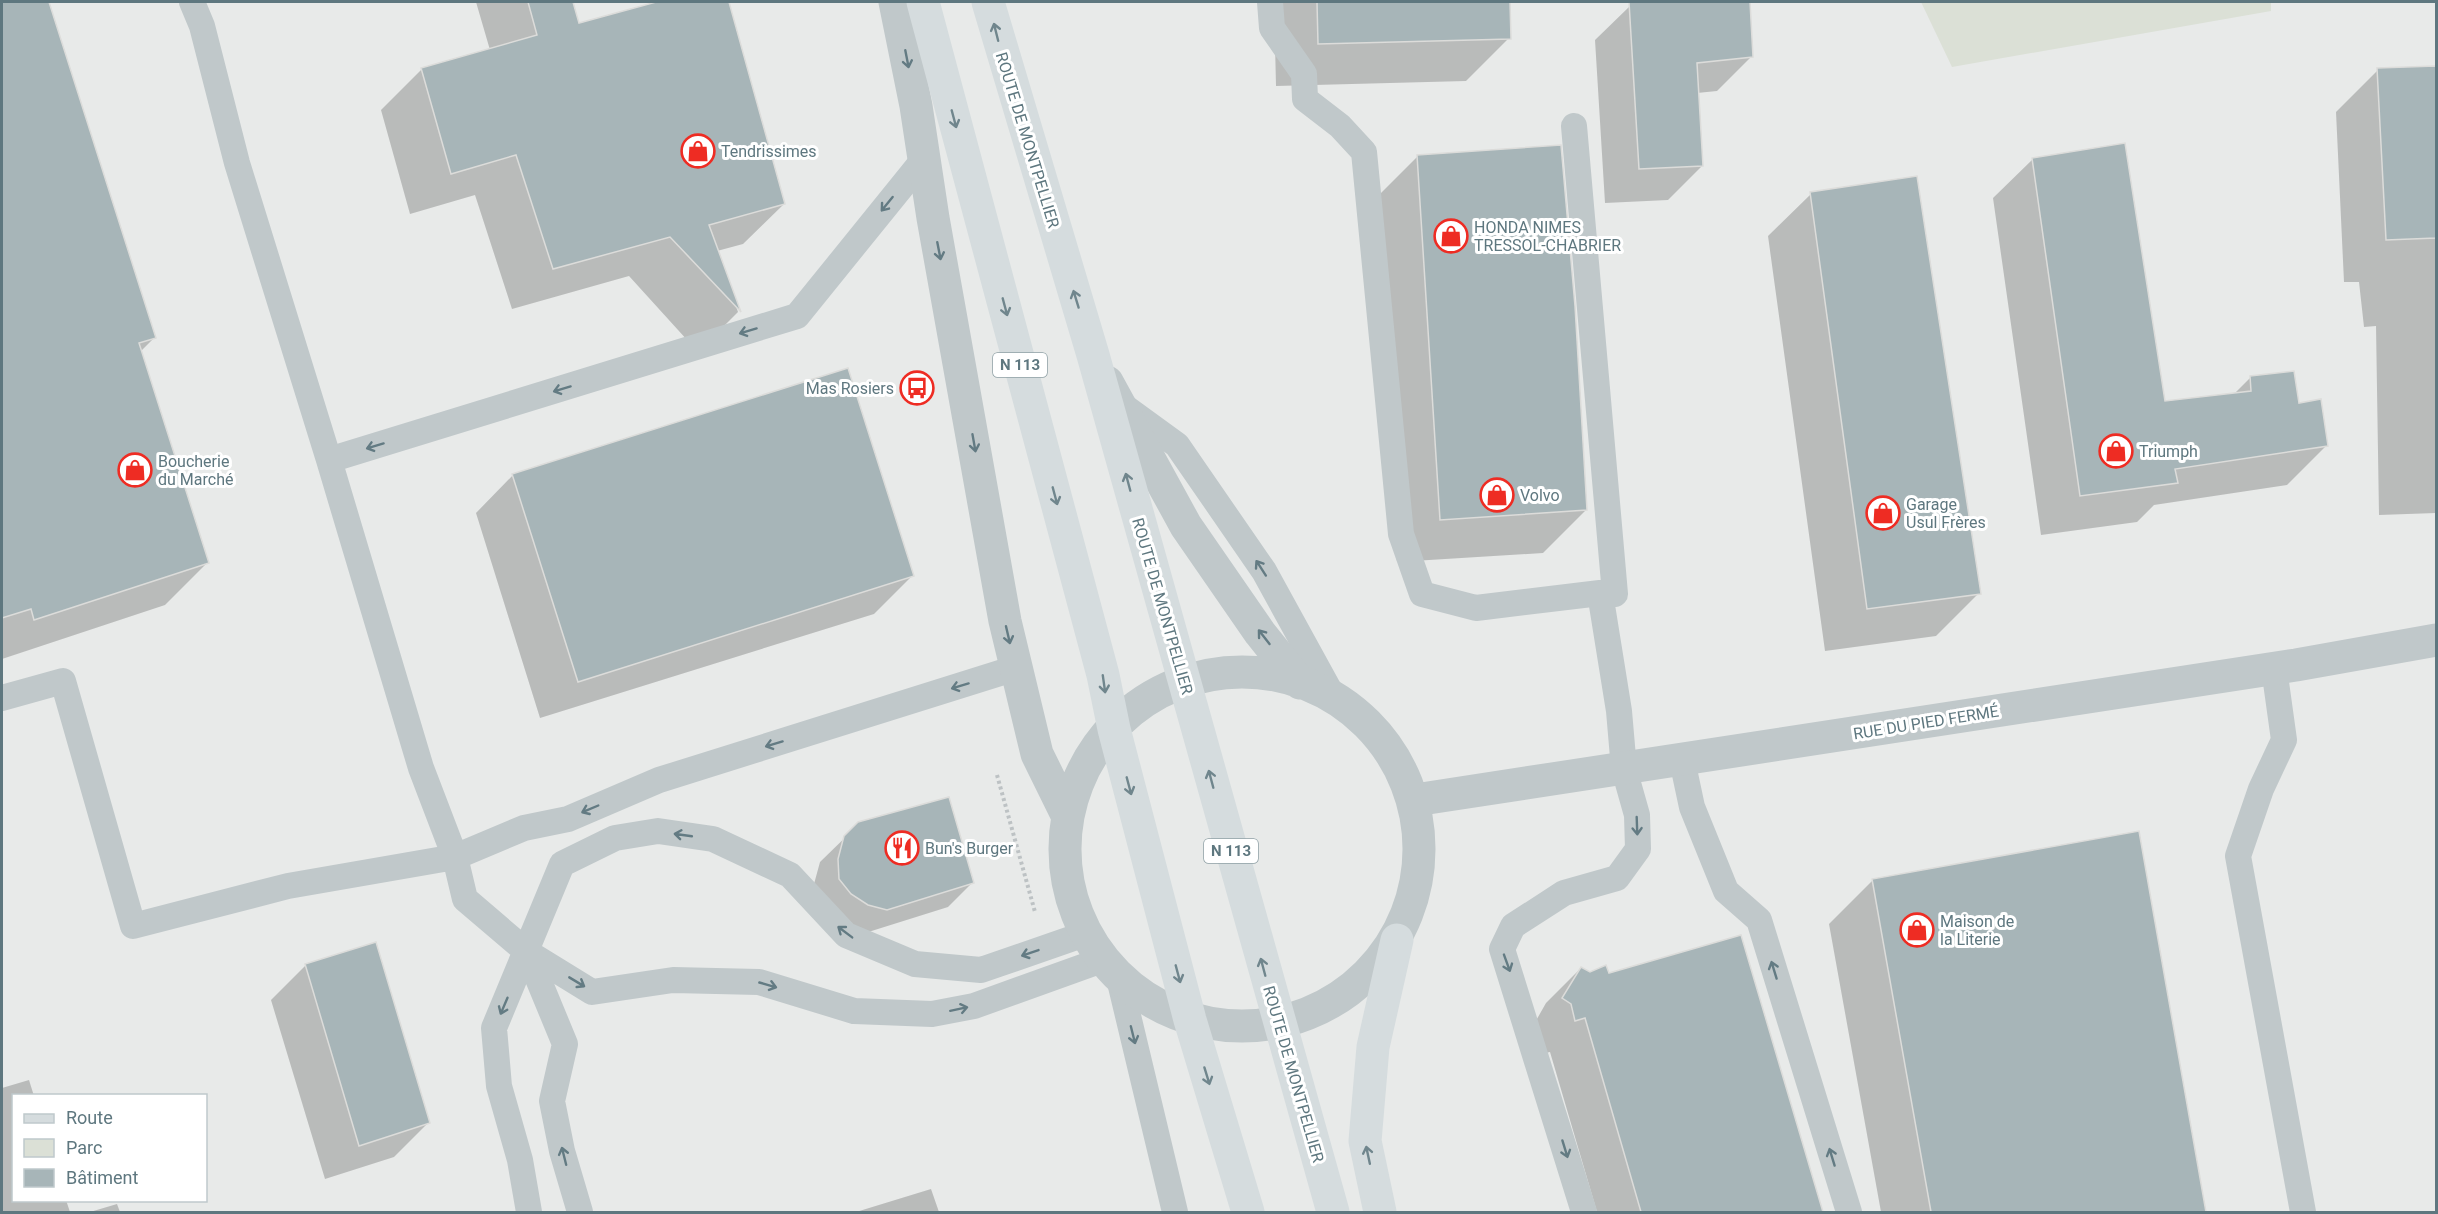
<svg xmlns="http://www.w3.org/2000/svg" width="2438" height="1214" font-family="Roboto,sans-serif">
  <rect width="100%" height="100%" fill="#fafaf8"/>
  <!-- built -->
  <path fill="#e8eae9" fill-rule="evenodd" d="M2,2H2436V1212H2ZM14,1096H206V1200H14Z"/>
  <!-- green -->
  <path fill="#dbe0d6" d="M1921,2H2271V11L1952,67Z"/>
  <!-- shadow -->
  <path fill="#0003" d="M2,2H48L154,338L140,352L208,562L165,605L2,659Z
    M476,2H571L578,25L662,2H727L784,204L743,244L717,251L738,312L698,352L629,276L512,309L475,195L410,214L381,110L422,69L490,50Z
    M1274,2H1508L1509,38L1466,81L1276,86Z
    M1683,2H1748L1751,57L1717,91L1697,93L1702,166L1668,200L1605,203L1595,40L1630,6Z
    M2436,67V513L2379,515L2376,326L2364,327L2359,282H2344L2336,112L2378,70Z
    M1418,156L1586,510L1543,553L1397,562L1375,199Z
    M2033,159L2164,403L2234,394L2251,377L2298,405L2326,446L2287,485L2154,505L2137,522L2041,535L1993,198Z
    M1811,194L1979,593L1936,636L1825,651L1768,236Z
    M513,475L912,576L874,614L540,718L476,513Z
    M859,824L972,883L948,907L862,934L814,884L820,862Z
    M2138,833L2205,1212H1881L1829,924L1872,881Z
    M1740,937L1821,1212H1597L1550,1052L1541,1054L1529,1033L1546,1003L1581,968L1590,973L1608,975Z
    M375,944L428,1123L394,1157L325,1179L271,1000L305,966Z
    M29,1080L34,1096H14V1200H66L70,1212H2V1088Z
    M931,1189L939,1212H856Z
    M117,1204L120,1212H90Z"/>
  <!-- building -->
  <path fill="#a7b5b8" stroke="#dcdcda" stroke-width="1.5" d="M2,2H49L156,338L139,343L209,563L34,620L31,609L2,618Z
    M528,2H573L579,23L656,2H729L785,204L709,225L741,312L670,237L553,269L516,155L451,174L421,68L537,35Z
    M1317,2H1510L1511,39L1318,44Z
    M1629,2H1750L1753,57L1697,63L1703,166L1639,169Z
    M2436,66V238L2386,240L2377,68Z
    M2125,143L2165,401L2251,391L2250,376L2294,371L2299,403L2321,399L2328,446L2175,469L2178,483L2080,496L2032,158Z
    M1561,145L1575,306L1587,510L1440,520L1417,155Z
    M1917,176L1981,594L1867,609L1810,192Z
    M848,368L914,576L578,682L512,474Z
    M949,797L974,883L887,910L868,905L851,894L839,879L838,859L844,836L858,822Z
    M2139,831L2206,1212H1931L1872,879Z
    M1741,935L1823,1212H1641L1585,1018L1575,1021L1571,1004L1562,998L1581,967L1590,972L1606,965L1609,973Z
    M376,942L430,1123L359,1146L305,964Z"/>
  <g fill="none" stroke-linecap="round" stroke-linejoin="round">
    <!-- path -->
    <path stroke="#bdc2c4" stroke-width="4" stroke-dasharray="3 3" stroke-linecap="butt" d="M997,775L1035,912"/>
    <!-- lane -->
    <path stroke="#c0c8ca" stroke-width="26" d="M192,2L202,26L237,163L329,460L421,768L455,857L465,899L527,952L592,992L673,980L759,982L854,1011L932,1014L974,1006L1102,960
      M1270,2L1272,28L1304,74L1305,99L1340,126L1364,152L1401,534L1422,594L1476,608L1600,593L1619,711L1624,769L1637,815L1638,849L1617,878L1564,893L1513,926L1502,949L1584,1212
      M1574,126L1615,594L1600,593
      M1122,405L1177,445L1264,571L1331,693
      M329,460L797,316L924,159
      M2274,668L2284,740L2261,789L2238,856L2303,1212
      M2,698L63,681L133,926L288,886L455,857L524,828L568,819L659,780L1016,668
      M1682,760L1692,807L1726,891L1759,920L1849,1212
      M527,952L565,1044L552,1101L562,1151L580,1212
      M1119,978L1175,1212
      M529,1212L520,1160L499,1086L494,1028L562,864L615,838L658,831L713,839L790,875L846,935L915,964L981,970L1085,934"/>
    <!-- street -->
    <path stroke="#c0c8ca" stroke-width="33" d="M895,2L916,106L933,218L1005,621L1037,754L1067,815
      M1107,382L1186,526L1260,633L1300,683
      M1065 849a177 177 0 1 1 354 0a177 177 0 1 1-354 0Z
      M1415,800L2296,665L2436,640"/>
    <!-- secondary -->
    <path stroke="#d5dcde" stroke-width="33" d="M1380,1212L1365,1141L1373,1047L1397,940"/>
    <!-- primary -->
    <path stroke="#d5dcde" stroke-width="33" d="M923,2L1103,675L1114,729L1190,1020L1248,1212
      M988,2L1093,355L1333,1212"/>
  </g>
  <!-- one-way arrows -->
  <defs><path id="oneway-shaft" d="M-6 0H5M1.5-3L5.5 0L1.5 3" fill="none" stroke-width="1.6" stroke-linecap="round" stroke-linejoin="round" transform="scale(1.5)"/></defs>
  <g stroke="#70868d">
    <use href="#oneway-shaft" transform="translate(996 32) rotate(-104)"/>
    <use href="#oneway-shaft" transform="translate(954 119) rotate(75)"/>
    <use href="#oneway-shaft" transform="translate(1076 299) rotate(-107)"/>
    <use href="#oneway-shaft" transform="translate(1005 307) rotate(75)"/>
    <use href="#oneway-shaft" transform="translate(1128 482) rotate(-105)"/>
    <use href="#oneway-shaft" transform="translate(1055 496) rotate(75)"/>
    <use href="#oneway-shaft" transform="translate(1104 684) rotate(82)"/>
    <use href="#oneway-shaft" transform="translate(1211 779) rotate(-105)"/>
    <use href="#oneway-shaft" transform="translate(1129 786) rotate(75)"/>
    <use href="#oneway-shaft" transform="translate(1263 967) rotate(-105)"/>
    <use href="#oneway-shaft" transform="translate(1178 974) rotate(75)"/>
    <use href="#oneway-shaft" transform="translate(1207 1076) rotate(73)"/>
    <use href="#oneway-shaft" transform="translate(1368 1155) rotate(-102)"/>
  </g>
  <g stroke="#637b83">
    <use href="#oneway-shaft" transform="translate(907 59) rotate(79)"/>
    <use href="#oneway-shaft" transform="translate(887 204) rotate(129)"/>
    <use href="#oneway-shaft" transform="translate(939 251) rotate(79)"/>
    <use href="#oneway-shaft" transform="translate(748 331) rotate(163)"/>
    <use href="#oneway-shaft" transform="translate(562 389) rotate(163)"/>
    <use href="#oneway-shaft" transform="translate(974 443) rotate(80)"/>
    <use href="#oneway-shaft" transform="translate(375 446) rotate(163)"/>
    <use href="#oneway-shaft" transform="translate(1261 568) rotate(-123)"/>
    <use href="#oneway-shaft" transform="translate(1008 635) rotate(77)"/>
    <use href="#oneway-shaft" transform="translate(1264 637) rotate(-128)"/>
    <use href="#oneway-shaft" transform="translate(960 686) rotate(163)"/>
    <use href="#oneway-shaft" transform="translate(774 744) rotate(163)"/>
    <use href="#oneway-shaft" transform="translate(590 809) rotate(157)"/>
    <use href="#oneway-shaft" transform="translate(1637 826) rotate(88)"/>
    <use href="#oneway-shaft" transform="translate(683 835) rotate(-172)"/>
    <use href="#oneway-shaft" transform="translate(845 932) rotate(-143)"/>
    <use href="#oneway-shaft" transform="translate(1030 953) rotate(161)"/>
    <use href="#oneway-shaft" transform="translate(1507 963) rotate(70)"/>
    <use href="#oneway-shaft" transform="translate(1774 970) rotate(-107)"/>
    <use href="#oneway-shaft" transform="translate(577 982) rotate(31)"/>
    <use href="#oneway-shaft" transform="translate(768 985) rotate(16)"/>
    <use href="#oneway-shaft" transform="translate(504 1006) rotate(113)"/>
    <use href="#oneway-shaft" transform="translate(959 1009) rotate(-12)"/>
    <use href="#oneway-shaft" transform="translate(1133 1035) rotate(76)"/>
    <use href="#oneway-shaft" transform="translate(1565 1149) rotate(73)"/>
    <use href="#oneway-shaft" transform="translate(564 1156) rotate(-104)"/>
    <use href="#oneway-shaft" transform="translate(1832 1157) rotate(-107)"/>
  </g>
  <!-- icons -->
  <defs>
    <symbol id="shop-ring" viewBox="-11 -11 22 22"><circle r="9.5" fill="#fff" stroke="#ee2c23" stroke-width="1.5"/><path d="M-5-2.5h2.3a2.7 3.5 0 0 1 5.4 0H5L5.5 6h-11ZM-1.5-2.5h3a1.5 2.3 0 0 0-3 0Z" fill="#ee2c23"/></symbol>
    <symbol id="bus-ring" viewBox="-11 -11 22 22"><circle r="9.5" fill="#fff" stroke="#ee2c23" stroke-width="1.5"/><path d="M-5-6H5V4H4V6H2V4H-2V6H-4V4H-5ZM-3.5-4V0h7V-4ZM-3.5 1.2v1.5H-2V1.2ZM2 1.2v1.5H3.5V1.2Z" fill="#ee2c23"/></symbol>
    <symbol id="restaurant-ring" viewBox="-11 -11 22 22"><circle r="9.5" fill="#fff" stroke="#ee2c23" stroke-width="1.5"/><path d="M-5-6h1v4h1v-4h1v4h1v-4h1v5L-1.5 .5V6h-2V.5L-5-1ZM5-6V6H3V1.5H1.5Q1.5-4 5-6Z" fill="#ee2c23"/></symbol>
  </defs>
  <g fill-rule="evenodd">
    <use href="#shop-ring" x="679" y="132" width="38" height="38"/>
    <use href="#shop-ring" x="1432" y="217" width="38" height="38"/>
    <use href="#bus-ring" x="898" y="369" width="38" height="38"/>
    <use href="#shop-ring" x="2097" y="432" width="38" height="38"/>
    <use href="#shop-ring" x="116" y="451" width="38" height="38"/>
    <use href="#shop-ring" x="1478" y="476" width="38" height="38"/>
    <use href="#shop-ring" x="1864" y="494" width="38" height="38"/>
    <use href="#restaurant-ring" x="883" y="829" width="38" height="38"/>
    <use href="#shop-ring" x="1898" y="911" width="38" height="38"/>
  </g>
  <g text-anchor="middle" stroke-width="6" stroke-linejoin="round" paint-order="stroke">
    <!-- shield labels -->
    <g fill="#fff" stroke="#8ea0a5" stroke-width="1.5">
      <rect x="993" y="353" width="54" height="24" rx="4.5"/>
      <rect x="1204" y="839" width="54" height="24" rx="4.5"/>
    </g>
    <g font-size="15" font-weight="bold" fill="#5e777f">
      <text x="1020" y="370">N 113</text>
      <text x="1231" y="856">N 113</text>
    </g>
    <!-- street labels -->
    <g font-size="16" fill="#5e777f" stroke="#fff">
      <text transform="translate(1028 140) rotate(73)" y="6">ROUTE DE MONTPELLIER</text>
      <text transform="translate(1163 606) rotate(74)" y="6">ROUTE DE MONTPELLIER</text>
      <text transform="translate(1926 722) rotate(-9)" y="6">RUE DU PIED FERMÉ</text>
      <text transform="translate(1294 1074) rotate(74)" y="6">ROUTE DE MONTPELLIER</text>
    </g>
    <!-- poi labels -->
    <g font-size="16" fill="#5e777f" stroke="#fff" text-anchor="start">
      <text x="721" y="157">Tendrissimes</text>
      <text x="1474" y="233">HONDA NIMES<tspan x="1474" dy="18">TRESSOL-CHABRIER</tspan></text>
      <text x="894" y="394" text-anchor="end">Mas Rosiers</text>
      <text x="2139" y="457">Triumph</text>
      <text x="158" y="467">Boucherie<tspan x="158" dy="18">du Marché</tspan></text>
      <text x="1520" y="501">Volvo</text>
      <text x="1906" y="510">Garage<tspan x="1906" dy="18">Usul Frères</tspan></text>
      <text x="925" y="854">Bun's Burger</text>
      <text x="1940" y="927">Maison de<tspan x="1940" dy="18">la Literie</tspan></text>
    </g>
  </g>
  <!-- border -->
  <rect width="2438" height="1214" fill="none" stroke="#5e777f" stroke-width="6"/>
  <!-- legend -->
  <rect x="12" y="1094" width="195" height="108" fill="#ffffff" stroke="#bfc9cc" stroke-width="1.5"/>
  <rect x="24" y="1114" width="30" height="9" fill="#d5dcde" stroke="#bfc9cc" stroke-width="1.5"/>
  <text x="66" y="1124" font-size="18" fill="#5e777f">Route</text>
  <rect x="24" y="1139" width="30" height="18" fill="#dbe0d6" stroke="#bfc9cc" stroke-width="1.5"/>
  <text x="66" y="1154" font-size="18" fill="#5e777f">Parc</text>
  <rect x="24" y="1169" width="30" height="18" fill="#a7b5b8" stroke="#bfc9cc" stroke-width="1.5"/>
  <text x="66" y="1184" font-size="18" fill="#5e777f">Bâtiment</text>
</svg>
